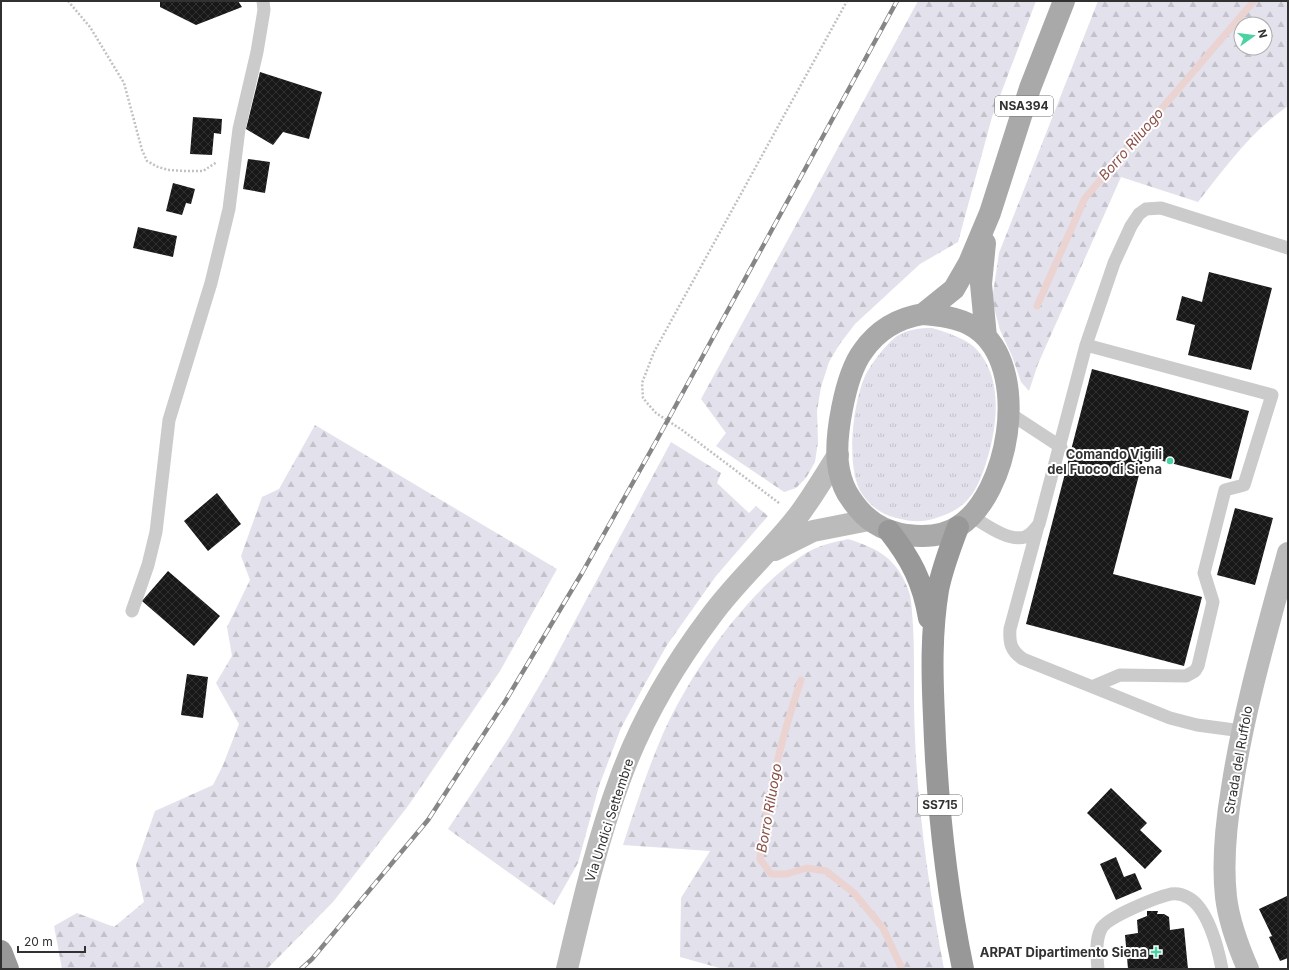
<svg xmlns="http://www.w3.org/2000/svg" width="1289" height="970" font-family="Inter,sans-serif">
  <defs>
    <pattern id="grass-tufts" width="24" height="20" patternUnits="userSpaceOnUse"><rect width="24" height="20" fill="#e3e1ec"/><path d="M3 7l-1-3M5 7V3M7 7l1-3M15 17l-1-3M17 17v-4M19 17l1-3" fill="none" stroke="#c3c2cb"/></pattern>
    <pattern id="forest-firs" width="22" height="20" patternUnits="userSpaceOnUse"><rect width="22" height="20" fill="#e3e1ec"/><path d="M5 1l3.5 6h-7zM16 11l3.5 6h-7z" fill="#c3c2cb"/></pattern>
    <pattern id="building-cross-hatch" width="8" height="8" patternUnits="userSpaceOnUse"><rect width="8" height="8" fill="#181818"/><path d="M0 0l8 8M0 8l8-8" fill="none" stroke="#313131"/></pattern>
  </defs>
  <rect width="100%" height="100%" fill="#fff"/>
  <!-- grass -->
  <path fill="url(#grass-tufts)" d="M932,328C945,332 962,337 973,346C1006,376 997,432 984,469C974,498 963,510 933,519C922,522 912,522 901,519C884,516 872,508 862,494C845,468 853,403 865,376C871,364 886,344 897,336C909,329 919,328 932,328Z"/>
  <!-- forest -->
  <path fill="url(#forest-firs)" fill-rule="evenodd" d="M918,1H1036L992,117L958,242L920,264L855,324L839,345L829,362L821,387L817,411L818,442L815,462L806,478L796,488L784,492L716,446L726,433L701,399Z
    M1098,1H1288V106C1251,131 1225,168 1198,202L1121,177L1038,364L1029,391L1021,382L1012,356L1000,330L992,300L999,253ZM1241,24H1265V48H1241Z
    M315,425L557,569L500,671L408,806L333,902L267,969H62L54,926L77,913L114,927L144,902L136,865L155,811L213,785L223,765L239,724L216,683L232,656L227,627L250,580L241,556L262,497L279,489Z
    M671,442L721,473L717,483L749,513L756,506L768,516L716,576L667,645L646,682L621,728L599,786L578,863L554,905L448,829L508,739L548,671Z
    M848,539C879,549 896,558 908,589C912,599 912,614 913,625C915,663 913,700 915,737C918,815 930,893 944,969H723L680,957L681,898L710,851L623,845C635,808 647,771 662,736C689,674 749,587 808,552C820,545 835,542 848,539Z"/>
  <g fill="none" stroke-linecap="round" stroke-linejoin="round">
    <!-- stream -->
    <path stroke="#ead3d0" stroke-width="7" d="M1037,306L1085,198L1254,1
      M801,680C781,738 767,798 760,859L771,874H786L807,868L826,871L854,893L883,928L902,969"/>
  </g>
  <!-- building -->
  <path fill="url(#building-cross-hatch)" d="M160,1H238L242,7L196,25L160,7Z
    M260,72L322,92L309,139L283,132L273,145L246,129Z
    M193,117L222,119L221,134L214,133L212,155L190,154Z
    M248,159L270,162L265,193L243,189Z
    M173,183L195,189L191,204L186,203L182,215L166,211Z
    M138,227L177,236L173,257L133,248Z
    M1209,272L1272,288L1251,370L1188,355L1195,325L1176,320L1182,296L1202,302Z
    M1092,369L1249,411L1231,479L1144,456L1113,574L1202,597L1184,666L1026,624Z
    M217,493L241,524L208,551L184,521Z
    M1235,508L1273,518L1255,585L1217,575Z
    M168,571L220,616L194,646L142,601Z
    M187,674L208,677L203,718L181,715Z
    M1111,788L1147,823L1140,830L1162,851L1145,869L1087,813Z
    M1116,857L1124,877L1135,873L1142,889L1116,900L1100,864Z
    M1287,896L1288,958L1280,961L1269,937L1272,936L1259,909Z
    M1147,911H1158L1157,914H1164L1169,917L1170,930L1184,928L1188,969H1128L1125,935L1138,933L1137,920L1147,916Z"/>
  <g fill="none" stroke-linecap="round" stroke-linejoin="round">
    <!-- path -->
    <path stroke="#c1c1c1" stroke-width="2.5" stroke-dasharray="2 2" stroke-linecap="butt" d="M68,1L90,27L124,83L142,150L147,161L158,167L169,170L185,171H203L217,162
      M779,503L682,430L656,413L648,404L643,398L642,383L654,352L847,1"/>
    <!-- lane -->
    <path stroke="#cbcbcb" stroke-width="13" d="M1086,345L1272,395L1244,485L1225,490L1204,573L1213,602L1198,666L1195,671L1186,676L1120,675L1094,686
      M1009,413L1061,447
      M971,516C985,524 1008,542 1025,537C1031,535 1035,529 1039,524L1086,345L1114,263L1131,226L1139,214L1146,209L1161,208L1288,248
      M1038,526L1010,629C1009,643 1011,651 1023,659L1170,718L1197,725L1242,731
      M132,611L148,565L156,532L169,420L211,283L229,209L239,129L257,52L264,10L263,1
      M1098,969C1097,957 1095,941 1101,929C1107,917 1157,897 1171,894C1177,893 1184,895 1189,898C1208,909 1218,948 1222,969"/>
    <!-- secondary -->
    <path stroke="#bbb" stroke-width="22" d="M775,550L813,531L869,520
      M567,969C582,906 597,841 620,779C641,721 674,665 711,616C737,580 771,551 798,516C813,496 825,475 838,455
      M1248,969C1238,946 1229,922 1226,897C1222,861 1226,824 1232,788C1244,709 1267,631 1288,553"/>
    <!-- primary -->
    <path stroke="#a9a9a9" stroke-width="22" d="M985,243L981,284L986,337
      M923,314C943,316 966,318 982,333C1029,375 1009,493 959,526C945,536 924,537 907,535C882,531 865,520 851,499C845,491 841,480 839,470C833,441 845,375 863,351C877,331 898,318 923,314Z
      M923,314L954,289L969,263L990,213L1030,88L1064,1"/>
    <!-- highway -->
    <path stroke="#989898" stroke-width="22" d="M958,527C950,548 942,569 938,590C931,633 932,674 934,717C937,801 946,887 963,969
      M889,531C911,559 923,582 929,618
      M1,951L8,969"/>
    <defs>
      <path id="rail" d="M301,969L312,959L428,820L506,700L582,573L658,438L897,1"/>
    </defs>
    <!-- rail casing -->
    <use href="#rail" stroke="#868686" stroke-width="4.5"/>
    <!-- rail -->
    <use href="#rail" stroke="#fff" stroke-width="3" stroke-dasharray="9" stroke-linecap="butt"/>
  </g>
  <!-- markers -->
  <g fill="#49d3a2" stroke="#fff" stroke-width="1.5">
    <circle cx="1170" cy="461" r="4"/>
    <path d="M1154 946h4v4h4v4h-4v4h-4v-4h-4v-4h4z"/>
  </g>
  <g text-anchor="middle" stroke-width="4" stroke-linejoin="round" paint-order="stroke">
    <!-- shield labels -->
    <g fill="#fff" stroke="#6f6f6f" stroke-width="1">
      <rect x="995" y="96" width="58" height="20" rx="3"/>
      <rect x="918" y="795" width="44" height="20" rx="3"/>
    </g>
    <g font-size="12" font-weight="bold" fill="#313131">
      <text x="1024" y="110">NSA394</text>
      <text x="940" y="809">SS715</text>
    </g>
    <!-- poi labels -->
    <g font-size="13" font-weight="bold" fill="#313131" stroke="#fff" text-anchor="end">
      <text x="1162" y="459">Comando Vigili<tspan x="1162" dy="15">del Fuoco di Siena</tspan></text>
      <text x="1147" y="957">ARPAT Dipartimento Siena</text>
    </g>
    <!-- street labels -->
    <g font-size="13" fill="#313131" stroke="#fff">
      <text transform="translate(1238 760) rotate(-80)" y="5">Strada del Ruffolo</text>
      <text transform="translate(609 820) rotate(-72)" y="5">Via Undici Settembre</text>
    </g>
    <!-- water labels -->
    <g font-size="14" font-style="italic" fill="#8b4f47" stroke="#fff">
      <text transform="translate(1131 144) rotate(-49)" y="5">Borro Riluogo</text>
      <text transform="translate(769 808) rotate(-80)" y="5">Borro Riluogo</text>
    </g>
  </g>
  <!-- border -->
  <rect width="1289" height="970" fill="none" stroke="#313131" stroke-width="4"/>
  <!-- north arrow -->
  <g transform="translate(1253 36) rotate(76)"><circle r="19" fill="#ffffff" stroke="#adadad"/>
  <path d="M0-3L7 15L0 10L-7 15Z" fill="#49d3a2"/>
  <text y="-6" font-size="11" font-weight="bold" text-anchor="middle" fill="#313131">N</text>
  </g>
  <!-- scale -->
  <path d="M18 946v6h67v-6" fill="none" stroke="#313131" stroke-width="2"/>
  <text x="24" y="946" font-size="12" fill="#313131" stroke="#ffffff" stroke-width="3" paint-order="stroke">20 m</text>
</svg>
